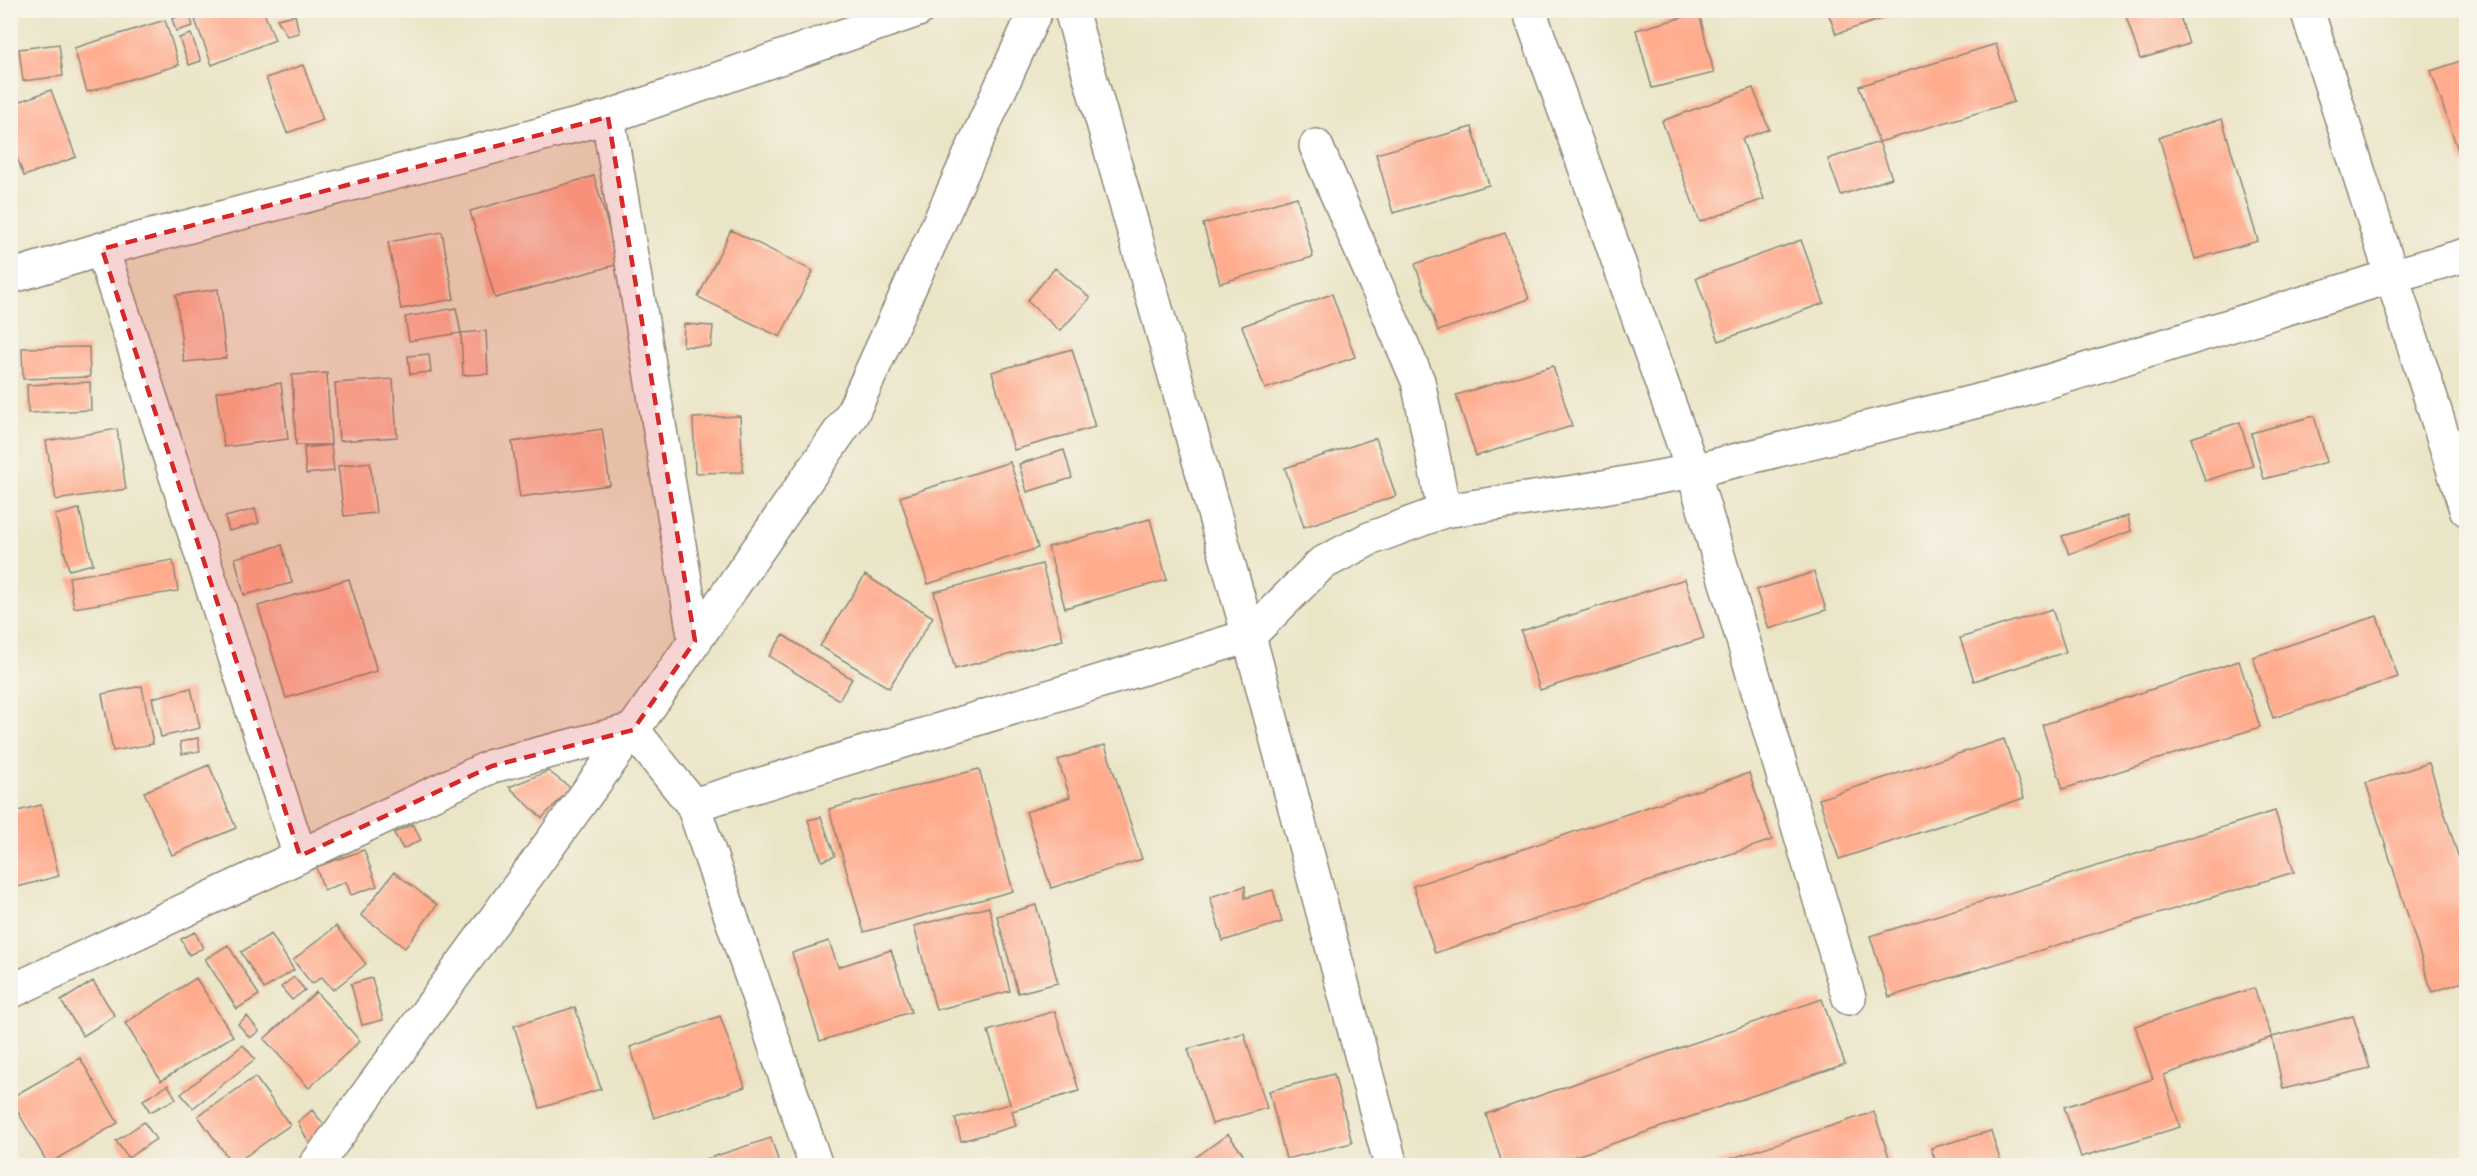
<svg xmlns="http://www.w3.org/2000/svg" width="2477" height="1176" font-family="'EB Garamond',serif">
  <rect width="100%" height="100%" fill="#f7f3e8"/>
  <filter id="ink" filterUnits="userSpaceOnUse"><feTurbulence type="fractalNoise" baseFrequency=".0167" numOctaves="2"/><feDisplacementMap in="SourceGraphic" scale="12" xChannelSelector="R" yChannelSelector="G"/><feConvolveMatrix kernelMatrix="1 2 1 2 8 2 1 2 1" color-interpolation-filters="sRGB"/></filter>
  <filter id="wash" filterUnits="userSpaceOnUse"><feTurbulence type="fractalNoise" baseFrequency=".008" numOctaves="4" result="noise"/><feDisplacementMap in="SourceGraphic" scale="24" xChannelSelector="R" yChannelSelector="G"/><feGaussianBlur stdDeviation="1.35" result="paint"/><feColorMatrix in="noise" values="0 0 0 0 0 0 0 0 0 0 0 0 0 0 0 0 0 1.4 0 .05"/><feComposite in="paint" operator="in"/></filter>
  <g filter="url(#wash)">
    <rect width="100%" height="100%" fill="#ebe5c7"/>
    <g id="blocks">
      <!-- building -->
      <path fill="#ffab8d" d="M219,10H263L275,40L212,65L195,20Z
        M1827,10H1900V13L1836,34Z
        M2124,10H2178L2189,44L2140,59Z
        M189,13L193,26L176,31L172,19Z
        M1699,13L1714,73L1652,88L1636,30Z
        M295,15L299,33L287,36L277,19Z
        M165,20L179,65L87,92L74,48Z
        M191,34L201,61L189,65L179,38Z
        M59,44L63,76L23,81L19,49Z
        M1996,44L2014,102L1879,142L1892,178L1841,195L1828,159L1879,142L1859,86Z
        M2466,59V164L2463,165L2431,71Z
        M303,65L323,120L287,133L266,78Z
        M1753,88L1769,129L1742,139L1764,199L1700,222L1662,121Z
        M51,90L76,157L24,176L10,139V105Z
        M2222,119L2258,241L2195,259L2159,137Z
        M1472,127L1489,185L1393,213L1376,154Z
        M594,176L619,264L495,298L470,211Z
        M1297,197L1313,257L1220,283L1203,224Z
        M731,230L813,271L780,337L698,297Z
        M442,232L454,299L401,309L388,242Z
        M1505,233L1529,299L1438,331L1415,264Z
        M1801,240L1824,303L1719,341L1696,278Z
        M1055,268L1090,298L1060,331L1027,301Z
        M218,289L226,358L184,362L176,295Z
        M1332,294L1355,357L1265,389L1242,326Z
        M456,308L461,333L409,341L405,317Z
        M684,324L713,326L711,347L683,346Z
        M486,331L488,374L463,375L461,333Z
        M10,347H12L14,378H10Z
        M89,347L90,377L23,379L22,348Z
        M1072,349L1095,427L1014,450L992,372Z
        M429,354L431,372L410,374L408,356Z
        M1553,366L1572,426L1476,456L1456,395Z
        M327,373L331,445H296L292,375Z
        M393,379L397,437L339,441L335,383Z
        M90,382L91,410L28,413L27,385Z
        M281,383L288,439L224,447L216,392Z
        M740,416L743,472L695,473L693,418Z
        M2314,416L2327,462L2264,479L2251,433Z
        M2240,422L2253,466L2205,481L2191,438Z
        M117,429L126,489L56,500L46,441Z
        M602,429L610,485L520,497L512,442Z
        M1376,438L1396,496L1304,527L1285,468Z
        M331,445L334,471L306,474L304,448Z
        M1064,450L1072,478L1027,492L1019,464Z
        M370,462L376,513L344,516L338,466Z
        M1010,462L1038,548L928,584L900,497Z
        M79,509L93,564L69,570L55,515Z
        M255,509L259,523L229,531L225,517Z
        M2128,516L2131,531L2069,554L2062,536Z
        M1150,519L1167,580L1065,608L1048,547Z
        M282,545L292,583L244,595L235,558Z
        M173,560L178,591L74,608L69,577Z
        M1042,564L1063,640L955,669L934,592Z
        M1814,572L1826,610L1769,629L1756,590Z
        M865,575L933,617L889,688L820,646Z
        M349,579L377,671L286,698L258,606Z
        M1685,579L1704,638L1540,690L1521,631Z
        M2052,609L2066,652L1974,681L1960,638Z
        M2377,616L2398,677L2273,718L2253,657Z
        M783,635L852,679L839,700L769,656Z
        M2239,661L2260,727L2063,789L2042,725Z
        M142,686L153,744L113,751L102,694Z
        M191,688L200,728L161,737L152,698Z
        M198,738L200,751L182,754L180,742Z
        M2004,739L2024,798L1839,859L1819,799Z
        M1105,745L1142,859L1051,888L1026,812L1070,797L1058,760Z
        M2429,763L2466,881V981L2432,992L2366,783Z
        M209,765L236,828L172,855L144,792Z
        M979,769L1013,891L864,932L829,809Z
        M548,771L571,788L542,818L509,787Z
        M1749,773L1772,840L1435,953L1413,886Z
        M41,805L59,876L10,889V813Z
        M2275,811L2294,872L1889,997L1870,936Z
        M821,817L835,856L822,861L808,820Z
        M413,824L421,840L403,849L394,833Z
        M364,850L377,886L351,895L346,882L324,890L316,867Z
        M394,872L437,905L405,948L361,915Z
        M1245,886V898L1273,890L1282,922L1223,941L1210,897Z
        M1036,905L1058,983L1018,993L997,916Z
        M989,907L1010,991L936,1010L914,926Z
        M336,926L366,964L333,990L322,977L312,984L293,960Z
        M195,932L203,948L189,955L181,939Z
        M271,934L294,970L264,989L241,952Z
        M829,941L838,967L891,950L911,1012L820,1041L792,953Z
        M228,945L259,995L237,1009L205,959Z
        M294,977L305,990L292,1000L281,987Z
        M196,978L233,1036L161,1081L125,1023Z
        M372,978L383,1020L362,1025L351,984Z
        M93,981L115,1016L83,1036L61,1001Z
        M2254,988L2272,1037L2353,1016L2370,1068L2283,1089L2272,1037L2164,1075L2180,1127L2081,1157L2064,1107L2153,1079L2135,1026Z
        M316,992L360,1041L309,1088L264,1039Z
        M1822,999L1845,1064L1547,1166H1503L1486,1114Z
        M575,1007L601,1089L540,1108L514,1026Z
        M1055,1011L1079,1091L1012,1111L1016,1126L961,1141L955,1118L1010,1104L988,1031Z
        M247,1016L259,1031L250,1038L238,1024Z
        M720,1016L745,1087L654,1118L630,1047Z
        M1244,1033L1267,1108L1212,1124L1188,1049Z
        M243,1045L255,1059L193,1108L181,1094Z
        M80,1058L118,1123L48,1164L10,1098Z
        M1334,1074L1352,1143L1286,1159L1269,1091Z
        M255,1077L290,1125L233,1165L198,1116Z
        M168,1085L176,1099L150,1112L143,1100Z
        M312,1110L326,1127L311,1147L298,1122Z
        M1874,1112L1892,1166H1711V1165Z
        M144,1122L156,1139L128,1158L116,1141Z
        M1991,1131L2002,1166H1937L1931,1148Z
        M1228,1134L1243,1154L1228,1166H1184Z
        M771,1138L780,1166H698L697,1162Z"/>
    </g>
  </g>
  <g filter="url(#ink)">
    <use href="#blocks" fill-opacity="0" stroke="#8b8879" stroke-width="1.5"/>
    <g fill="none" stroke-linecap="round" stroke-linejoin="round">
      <defs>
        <path id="minor" d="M1071,10L1249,636L1391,1166
          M1529,10L1693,471L1849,998
          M2307,10L2466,509
          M608,117L695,641
          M1316,146L1418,381L1444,511
          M102,249L300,856
          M10,277L102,249L608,117L918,10
          M693,805L1249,636L1321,564L1369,539L1444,511L1581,491L1693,471L2010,393L2392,276L2466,255
          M10,992L492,766L633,730L693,805L816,1166
          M315,1166L633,730L852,414L1036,10"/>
      </defs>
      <!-- minor casing -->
      <use href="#minor" stroke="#8b8879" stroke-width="36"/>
      <!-- minor -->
      <use href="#minor" stroke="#fff" stroke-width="33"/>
    </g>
  </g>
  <!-- marked area -->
  <path fill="#d62828" fill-opacity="0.2" stroke="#d62828" stroke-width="4.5" stroke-dasharray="12 8" stroke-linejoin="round" d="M608,117L695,641L633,730L492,766L300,856L102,249Z"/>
  <!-- margin -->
  <rect width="2477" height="1176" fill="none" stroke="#f7f3e8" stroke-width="36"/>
</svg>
